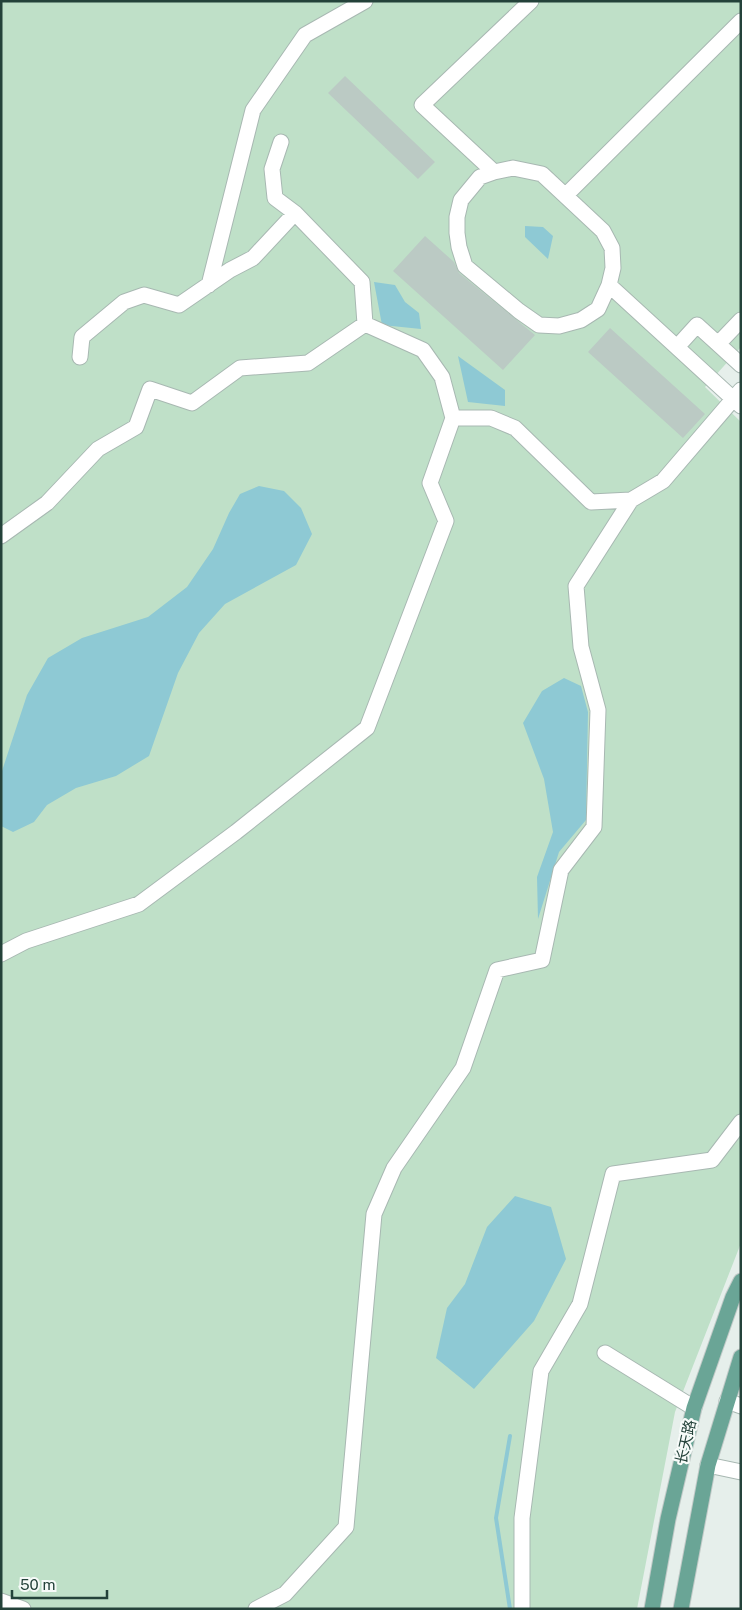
<svg xmlns="http://www.w3.org/2000/svg" width="742" height="1610" font-family="'Public Sans','Noto Sans SC',sans-serif">
  <rect width="100%" height="100%" fill="#e6efeb"/>
  <!-- green -->
  <path fill="#bfe0c8" d="M1,1H741V347L705,387L741,422V1243L675,1412L637,1609H1Z"/>
  <!-- water -->
  <path fill="#8ec9d4" d="M525,226L543,227L553,236L548,259L525,237Z
    M374,282L395,285L405,302L419,313L421,329L382,325Z
    M458,356L505,390V406L468,402Z
    M259,486L284,491L301,508L312,534L296,565L225,604L199,633L178,673L149,756L116,776L76,788L47,805L34,822L13,832L1,826V774L27,695L48,658L82,638L148,617L187,587L213,549L229,513L240,494Z
    M564,678L581,686L588,712L586,820L559,852L538,919L537,877L553,832L544,779L523,723L542,691Z
    M515,1196L551,1207L566,1259L534,1321L474,1389L436,1358L447,1308L465,1284L487,1227Z"/>
  <g fill="none" stroke-linecap="round" stroke-linejoin="round">
    <!-- stream -->
    <path stroke="#8ec9d4" stroke-width="4" d="M510,1436L496,1518L510,1609"/>
  </g>
  <!-- building -->
  <path fill="#bbcac4" d="M345,76L435,162L418,179L328,93Z
    M425,236L454,262L459,273L535,335L503,370L393,271Z
    M610,328L705,414L683,438L588,352Z"/>
  <g fill="none" stroke-linecap="round" stroke-linejoin="round">
    <defs>
      <path id="minor" d="M281,142L272,169L275,198L295,213L362,282L365,324L423,350L442,377L453,418H491L515,428L591,502L631,500L663,481L741,390
        M513,168L542,174L603,231L612,248L613,268L609,285L598,309L581,320L559,326L539,325L519,311L465,266L459,247L457,233V217L461,200L480,177L494,172Z
        M494,172L422,105L531,1
        M566,195L741,21
        M209,285L253,110L305,35L365,1
        M609,285L741,406
        M718,344L741,365
        M677,347L697,325L718,344L741,320
        M80,357L82,337L124,302L144,295L179,305L230,270L253,258L295,213
        M1,536L47,503L98,449L136,427L150,389L192,403L240,368L308,363L365,324
        M1,954L26,941L139,904L236,832L367,728L446,521L430,483L453,418
        M605,1353L694,1408
        M727,1401L741,1406
        M708,1465L741,1472
        M1,1601L23,1609
        M256,1609L285,1594L346,1527L374,1214L394,1168L463,1068L497,970L542,960L561,870L594,827L598,710L581,647L576,586L631,500
        M522,1609V1518L541,1371L580,1304L613,1174L712,1160L741,1122"/>
      <path id="major" d="M652,1609L668,1519L694,1408L733,1297L741,1281
        M681,1609L708,1465L741,1357"/>
    </defs>
    <!-- minor casing -->
    <use href="#minor" stroke="#a8b8b2" stroke-width="17"/>
    <!-- major casing -->
    <use href="#major" stroke="#c2cac8" stroke-width="17"/>
    <!-- minor -->
    <use href="#minor" stroke="#fff" stroke-width="15"/>
    <!-- major -->
    <use href="#major" stroke="#6aa596" stroke-width="15"/>
  </g>
  <g text-anchor="middle" stroke-width="4.5" stroke-linejoin="round" paint-order="stroke">
    <!-- street labels -->
    <g font-size="15" fill="#24423a" stroke="#f7fbf9">
      <text transform="translate(686 1442) rotate(-77)" y="5">长天路</text>
    </g>
  </g>
  <!-- border -->
  <rect width="742" height="1610" fill="none" stroke="#24423a" stroke-width="5"/>
  <!-- scale -->
  <path d="M12 1590v8h95v-8" fill="none" stroke="#24423a" stroke-width="2.5"/>
  <text x="20" y="1590" font-size="15" fill="#24423a" stroke="#f7fbf9" stroke-width="4" paint-order="stroke">50 m</text>
</svg>
